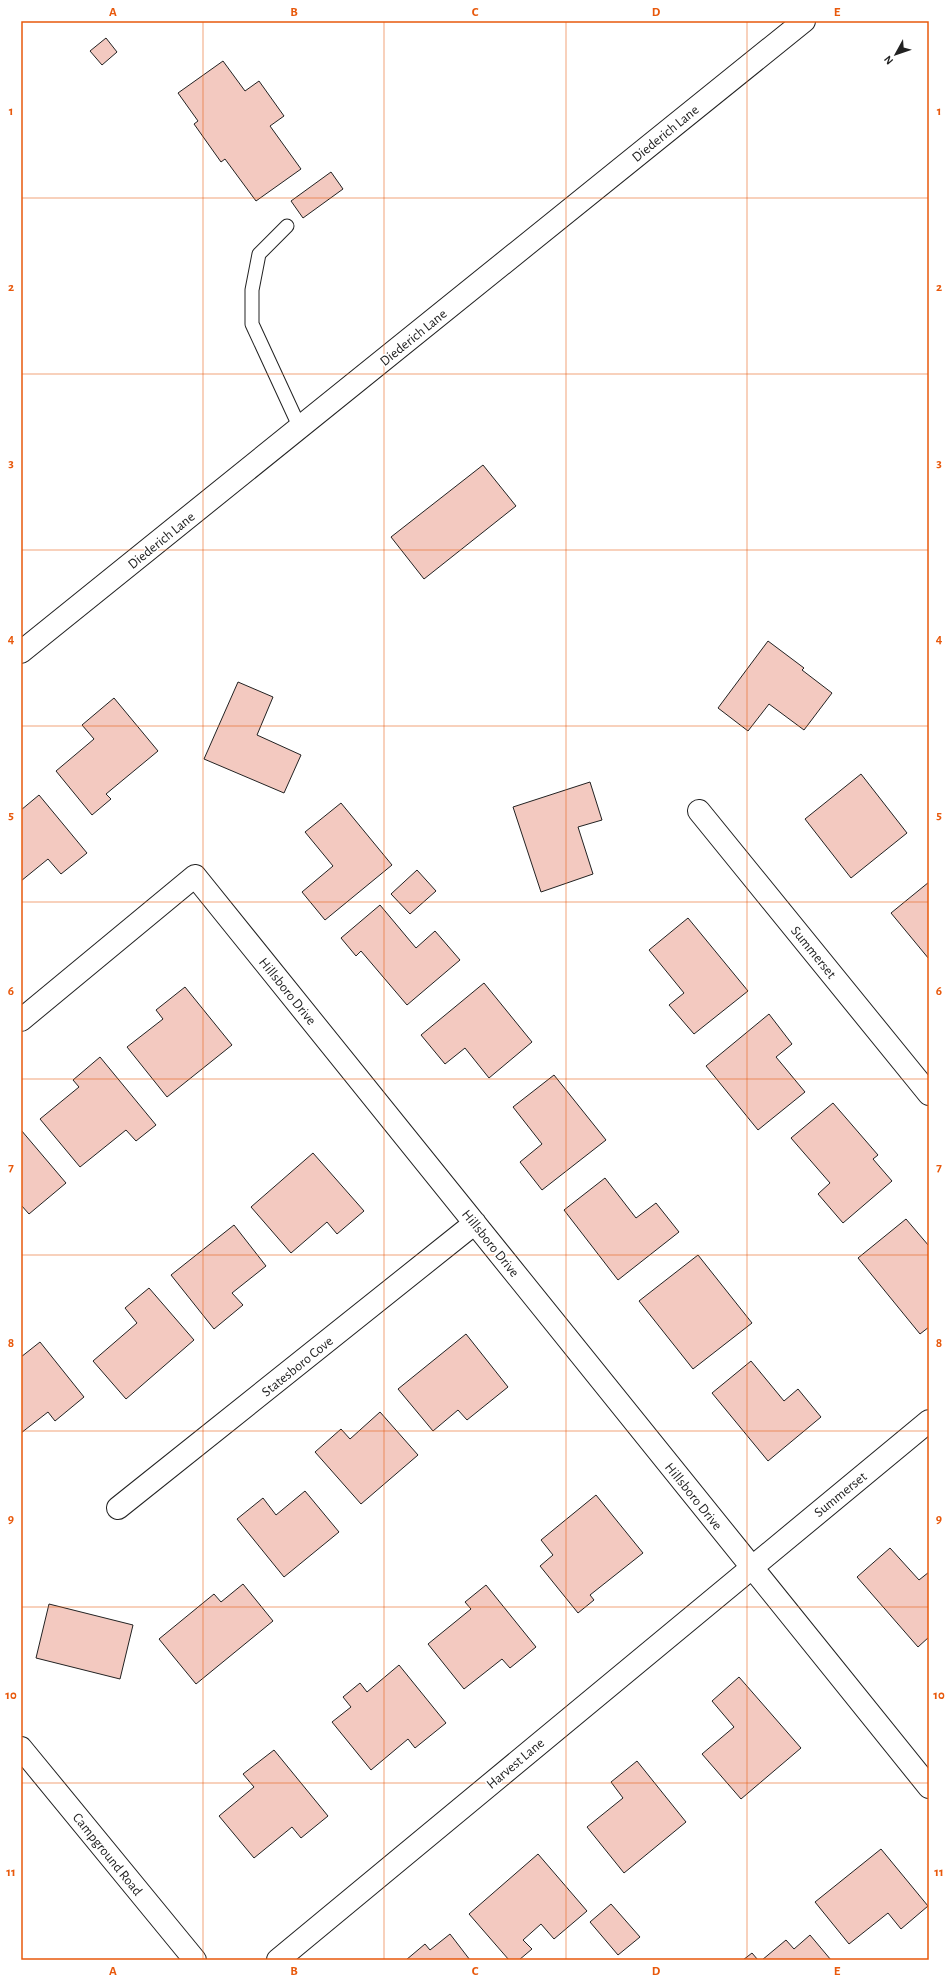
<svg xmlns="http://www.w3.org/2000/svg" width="950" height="1981" font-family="'Alegreya Sans',sans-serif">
  <rect width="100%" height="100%" fill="#fff"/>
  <!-- building -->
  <path fill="#f3c9c0" stroke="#222" d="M106,38L117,52L102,65L90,51Z
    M223,61L245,91L259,81L284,116L270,126L301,169L256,201L225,159L221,162L194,124L198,121L178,93Z
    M331,172L343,189L303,218L291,201Z
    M483,465L516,506L424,579L391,537Z
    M768,641L804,668L802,670L832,693L804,730L769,704L748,731L718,708Z
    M238,682L273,697L257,735L301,755L284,793L204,759Z
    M114,698L158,751L106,794L111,799L92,815L56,771L94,739L82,725Z
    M861,774L907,833L851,878L805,819Z
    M590,782L602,820L578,827L593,874L541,892L513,807Z
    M39,795L87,853L61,874L48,859L21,881V810Z
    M341,803L392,865L325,920L302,892L333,866L305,832Z
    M417,870L436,891L410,914L391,894Z
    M929,882V959L891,913Z
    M380,905L416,948L435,931L460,960L407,1005L361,951L356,956L341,938Z
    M688,918L748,991L694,1034L669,1005L684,993L649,950Z
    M484,983L532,1042L489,1078L465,1048L445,1064L421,1035Z
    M185,987L232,1045L167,1097L127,1047L163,1019L156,1010Z
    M769,1014L792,1044L776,1057L805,1092L758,1130L706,1066Z
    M100,1057L156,1125L136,1141L126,1130L80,1167L40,1119L79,1087L73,1080Z
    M554,1075L606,1140L542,1190L520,1162L542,1144L513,1107Z
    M833,1103L878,1155L873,1159L892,1181L843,1223L818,1194L830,1183L791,1138Z
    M21,1130L66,1183L29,1214L21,1205Z
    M313,1153L364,1211L337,1234L327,1222L291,1253L251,1207Z
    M605,1178L636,1218L656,1203L679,1232L618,1280L564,1210Z
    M906,1219L929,1246V1327L920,1334L858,1258Z
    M234,1225L266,1266L232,1293L243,1305L214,1329L171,1275Z
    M698,1255L752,1323L693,1369L639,1301Z
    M149,1288L194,1340L126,1399L93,1361L137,1323L125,1308Z
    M466,1334L508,1387L467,1420L458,1410L433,1431L398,1389Z
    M40,1342L84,1397L55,1421L48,1412L21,1433V1357Z
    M751,1361L784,1401L798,1389L821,1417L768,1461L712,1393Z
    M380,1412L418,1455L361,1504L315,1452L341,1429L350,1439Z
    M305,1491L339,1532L284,1577L237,1519L263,1498L276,1515Z
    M596,1495L643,1553L590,1595L594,1600L578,1613L540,1566L553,1555L541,1540Z
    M890,1548L919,1580L929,1572V1637L918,1647L857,1577Z
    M243,1584L273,1621L196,1684L159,1639L214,1594L221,1602Z
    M486,1585L536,1647L510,1668L502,1659L464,1689L428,1644L471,1609L465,1602Z
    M49,1604L133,1625L120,1679L36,1658Z
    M399,1665L446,1723L415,1748L408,1739L371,1770L332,1722L351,1707L343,1697L360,1683L367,1692Z
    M739,1677L801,1748L741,1799L702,1754L734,1727L712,1701Z
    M274,1750L328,1816L301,1838L292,1827L254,1858L219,1816L254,1787L243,1774Z
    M637,1761L686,1822L624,1873L587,1827L623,1798L611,1782Z
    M881,1849L928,1906L901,1929L888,1913L849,1944L815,1902Z
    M538,1854L587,1911L554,1939L541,1924L523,1940L532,1949L519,1960H509L469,1914Z
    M611,1904L640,1937L618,1955L590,1922Z
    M450,1934L470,1960H406L425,1944L430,1950Z
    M810,1935L831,1960H762L786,1940L794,1949Z
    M752,1953L758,1960H743Z"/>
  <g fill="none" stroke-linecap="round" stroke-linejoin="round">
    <defs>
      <path id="lane" d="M287,226L259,254L252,290V324L300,428"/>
      <path id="street" d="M699,811L929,1094
        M21,1020L195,876L929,1787
        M118,1508L475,1223
        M278,1960L929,1421"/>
      <path id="secondary" d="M21,652L804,21
        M21,1748L195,1960"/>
    </defs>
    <!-- lane casing -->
    <use href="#lane" stroke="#222" stroke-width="15"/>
    <!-- street casing -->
    <use href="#street" stroke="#222" stroke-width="24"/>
    <!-- secondary casing -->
    <use href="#secondary" stroke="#222" stroke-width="24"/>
    <!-- lane -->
    <use href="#lane" stroke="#fff" stroke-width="13"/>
    <!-- street -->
    <use href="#street" stroke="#fff" stroke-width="22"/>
    <!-- secondary -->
    <use href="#secondary" stroke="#fff" stroke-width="22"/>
  </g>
  <!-- grid -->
  <path fill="none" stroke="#e8590c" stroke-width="1" stroke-opacity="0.55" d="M203,21V1960M384,21V1960M566,21V1960M747,21V1960M21,198H929M21,374H929M21,550H929M21,726H929M21,902H929M21,1079H929M21,1255H929M21,1431H929M21,1607H929M21,1783H929"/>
  <g text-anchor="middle" stroke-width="3" stroke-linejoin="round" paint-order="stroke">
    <!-- street labels -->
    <g font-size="14" fill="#222" stroke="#fff">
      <text transform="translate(665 133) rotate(-39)" y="5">Diederich Lane</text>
      <text transform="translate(413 337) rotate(-39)" y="5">Diederich Lane</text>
      <text transform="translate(161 540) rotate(-39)" y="5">Diederich Lane</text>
      <text transform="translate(814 952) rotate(51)" y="5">Summerset</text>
      <text transform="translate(288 991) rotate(51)" y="5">Hillsboro Drive</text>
      <text transform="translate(491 1243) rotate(51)" y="5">Hillsboro Drive</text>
      <text transform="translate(297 1366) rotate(-39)" y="5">Statesboro Cove</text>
      <text transform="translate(840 1494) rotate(-39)" y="5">Summerset</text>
      <text transform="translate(694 1496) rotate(51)" y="5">Hillsboro Drive</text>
      <text transform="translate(515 1763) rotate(-40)" y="5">Harvest Lane</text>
      <text transform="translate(108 1854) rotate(51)" y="5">Campground Road</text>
    </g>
  </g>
  <!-- border -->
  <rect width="950" height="1981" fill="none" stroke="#ffffff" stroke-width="44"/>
  <!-- north arrow -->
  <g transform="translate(896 54) rotate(230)" stroke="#ffffff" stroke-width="3" paint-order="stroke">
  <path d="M0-3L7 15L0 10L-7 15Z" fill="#222222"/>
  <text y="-6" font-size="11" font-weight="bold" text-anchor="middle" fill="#222222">N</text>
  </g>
  <rect x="22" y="22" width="906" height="1937" fill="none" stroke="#e8590c" stroke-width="1.5"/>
  <g font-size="13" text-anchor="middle" font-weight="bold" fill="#e8590c">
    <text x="113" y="16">A</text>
    <text x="294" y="16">B</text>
    <text x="475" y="16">C</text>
    <text x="656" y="16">D</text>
    <text x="837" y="16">E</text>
    <text x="11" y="115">1</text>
    <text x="939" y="115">1</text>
    <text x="11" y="291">2</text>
    <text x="939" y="291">2</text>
    <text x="11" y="467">3</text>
    <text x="939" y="467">3</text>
    <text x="11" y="643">4</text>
    <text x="939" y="643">4</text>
    <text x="11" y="819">5</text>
    <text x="939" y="819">5</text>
    <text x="11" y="995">6</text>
    <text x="939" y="995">6</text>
    <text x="11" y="1171">7</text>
    <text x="939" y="1171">7</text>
    <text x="11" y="1347">8</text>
    <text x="939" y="1347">8</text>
    <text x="11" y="1523">9</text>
    <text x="939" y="1523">9</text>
    <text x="11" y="1699">10</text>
    <text x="939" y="1699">10</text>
    <text x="11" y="1876">11</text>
    <text x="939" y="1876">11</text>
    <text x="113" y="1975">A</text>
    <text x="294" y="1975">B</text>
    <text x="475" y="1975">C</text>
    <text x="656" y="1975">D</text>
    <text x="837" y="1975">E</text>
  </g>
</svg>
